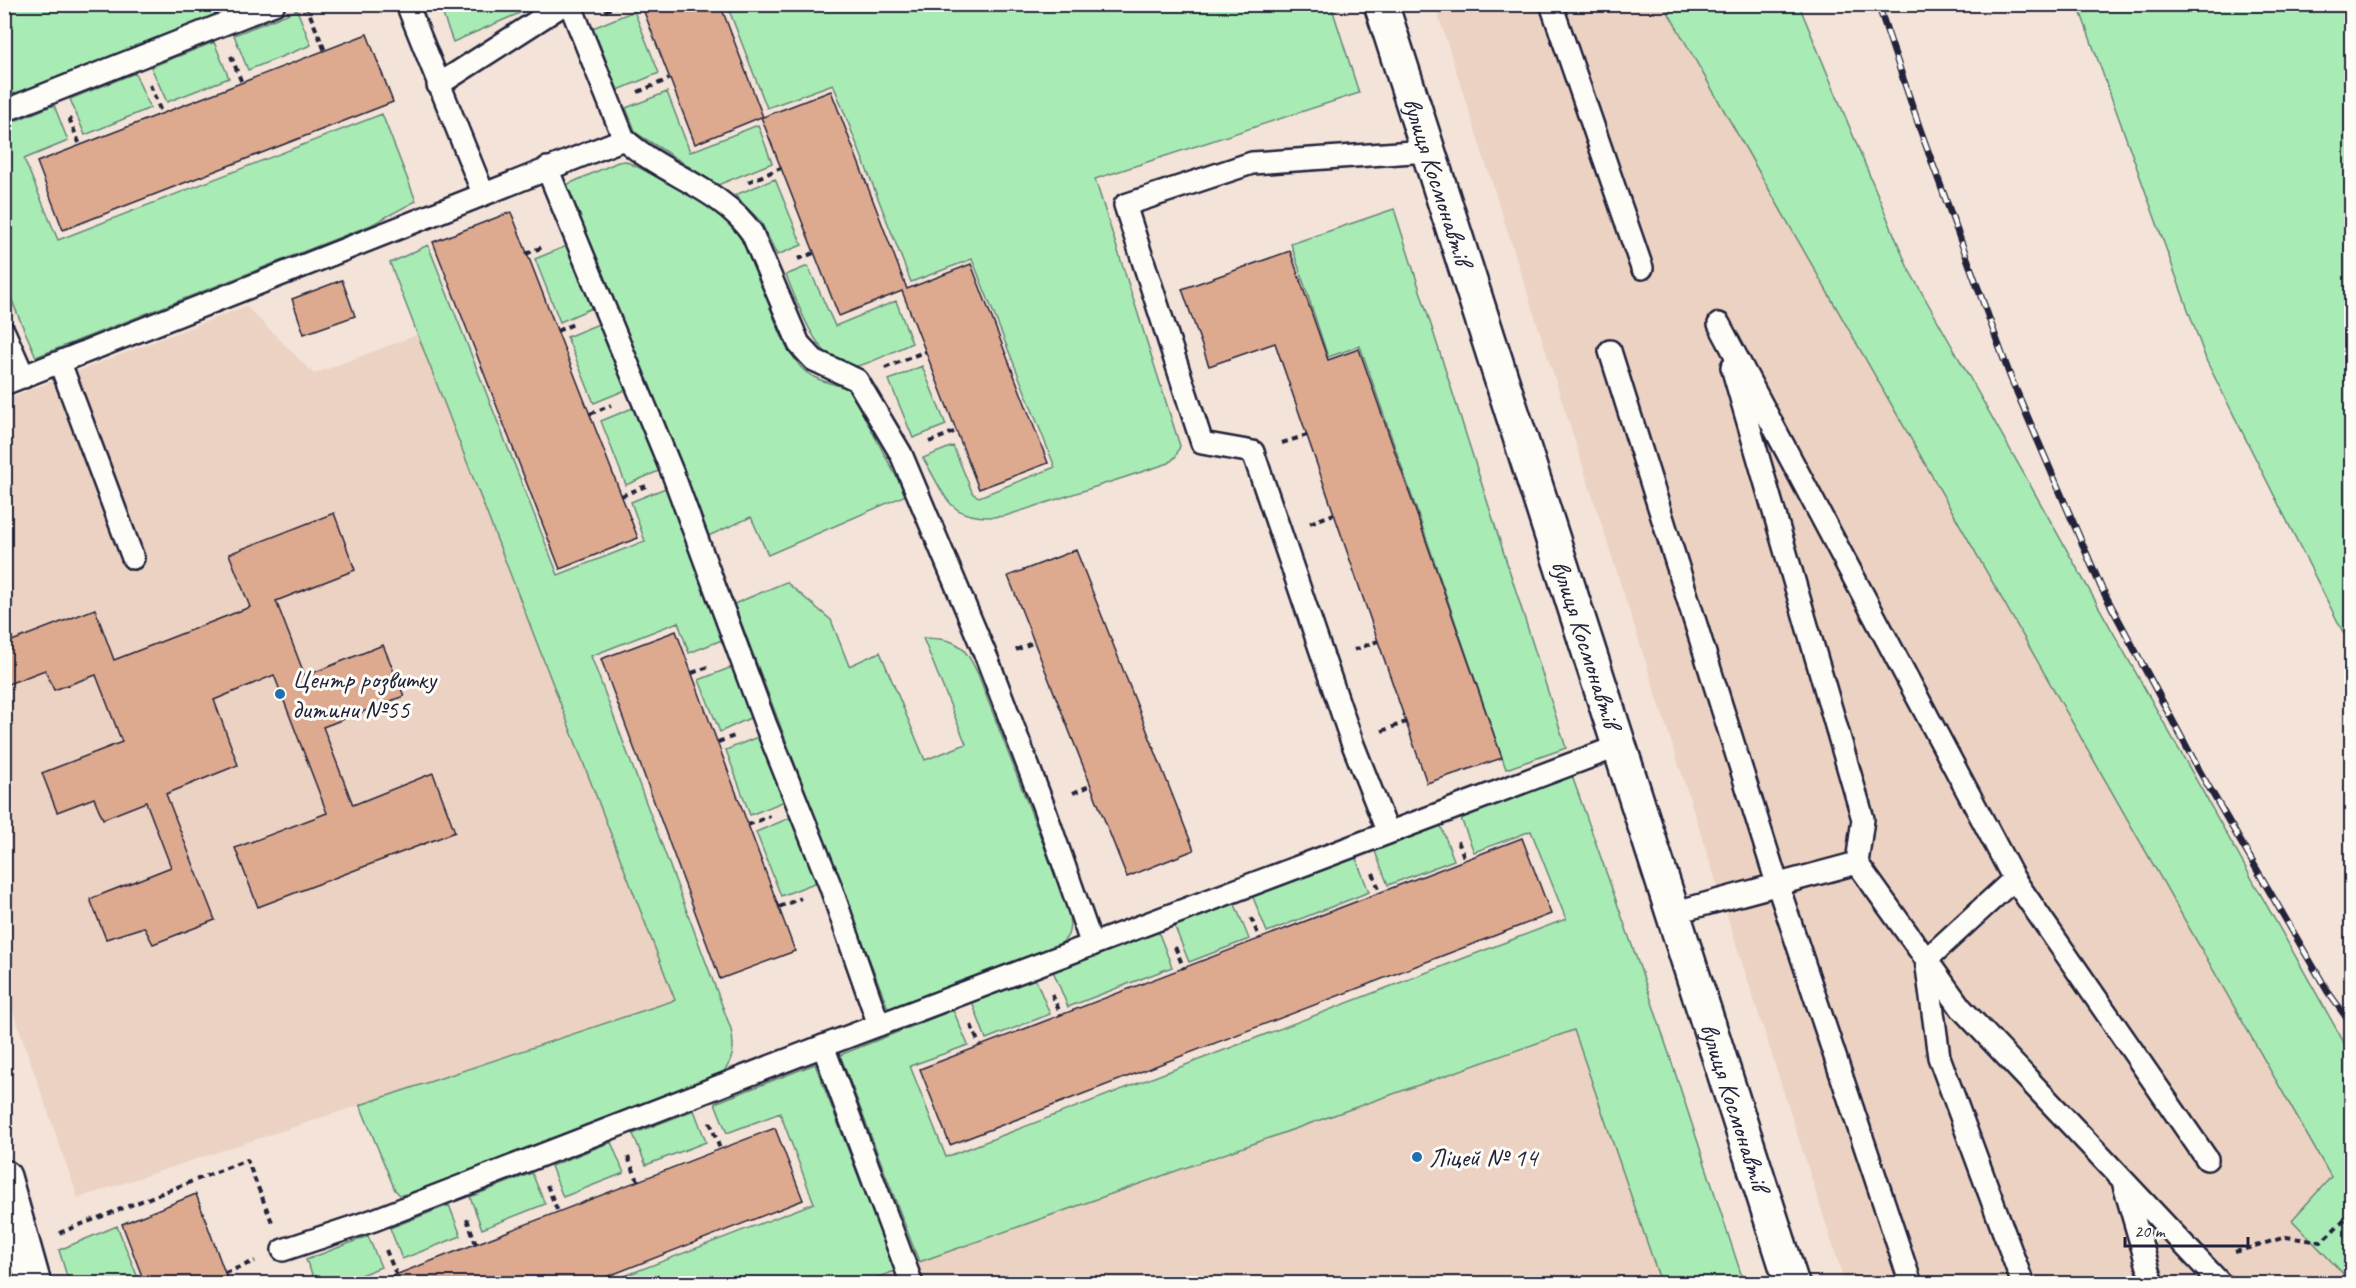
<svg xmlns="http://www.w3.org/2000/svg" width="2356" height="1288" font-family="Caveat,sans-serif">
  <rect width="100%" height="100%" fill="#f3e3d8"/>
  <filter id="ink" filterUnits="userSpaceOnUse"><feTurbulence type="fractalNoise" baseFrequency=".0167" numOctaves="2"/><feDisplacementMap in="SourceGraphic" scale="12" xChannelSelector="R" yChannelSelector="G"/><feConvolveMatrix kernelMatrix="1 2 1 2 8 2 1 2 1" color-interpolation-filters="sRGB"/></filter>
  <g filter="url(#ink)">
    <!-- built -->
    <path fill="#ecd2c2" d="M1435,5H1664L2331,1177L2292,1220L2351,1283H1845Z
      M246,306L314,374L417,335L675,1001L78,1198L5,988L4,400Z
      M1574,1030L1661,1283L858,1284Z"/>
    <!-- green -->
    <path fill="#a9ebb5" stroke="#668678" stroke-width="1.5" d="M5,4H240V5L5,98Z
      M439,4H538V5L453,42Z
      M727,5H1331L1359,93L1095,179L1180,446L1176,456L1169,463L1005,516C948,522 949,501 923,458L953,446L973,494L979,497L1055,467L972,259L911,282L833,84L767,108Z
      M1664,5H1799L1908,268L2351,1055V1282L2292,1220L2331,1177Z
      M2078,5H2351V648L2207,362Z
      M297,10L311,45L248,70L234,35Z
      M634,11L659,73L618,90L593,28Z
      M214,42L229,78L167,102L151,67Z
      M135,73L150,108L85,135L70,99Z
      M667,92L690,152L758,125L772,163L718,185L636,133L626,108Z
      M54,105L68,141L24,159L58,240L382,114L416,201L371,225L36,357C26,332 12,306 5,279C0,261 12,242 4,225L5,125Z
      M625,161C653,174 712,204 731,226C764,264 768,328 800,366C811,380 833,384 849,388L906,495L768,555L751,517L706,537L564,186L618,162Z
      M775,179L802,245L777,255L761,222L735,195Z
      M1394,209L1566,748L1506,769L1360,346L1328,357L1291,244Z
      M428,245L558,575L645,541L631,502L668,487L722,640L689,653L678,622L591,656L731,1029C735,1049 734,1062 719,1077L407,1194L400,1195L395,1190L360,1105L675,1000L390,263Z
      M569,245L594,307L560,322L535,259Z
      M808,266L835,326L896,301L912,343C897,349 872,364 856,366C819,371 797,301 786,275Z
      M601,323L628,389L594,403L567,337Z
      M922,366L946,425L913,438L889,380Z
      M635,407L661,470L626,485L601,421Z
      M786,582L831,620L849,666L880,652L925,760L966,744L923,638C957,639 963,643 978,674L1068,909C1074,938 1066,942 1041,955L889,1011L734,604Z
      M732,667L752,717L720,732L699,680Z
      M760,736L785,801L750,815L726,750Z
      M1572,776L1651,999L1744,1283H1661L1574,1030L919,1262L840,1055L953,1010L968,1045L910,1066L946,1157L1566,919L1531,831L1474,852L1460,816Z
      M792,817L817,882L781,896L756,832Z
      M1440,824L1454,860L1388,885L1374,849Z
      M1355,856L1369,892L1267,932L1252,895Z
      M1234,902L1249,939L1189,962L1174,925Z
      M1158,931L1172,967L1068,1007L1053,971Z
      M1035,978L1050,1014L986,1039L972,1002Z
      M815,1064L895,1271L859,1284L606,1283L814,1203L780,1113L727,1133L715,1103Z
      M694,1110L706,1142L646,1165L633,1134Z
      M611,1142L624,1173L563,1197L551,1166Z
      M532,1173L545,1204L482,1229L470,1197Z
      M449,1205L461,1236L402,1259L390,1228Z
      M117,1226L140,1283H69L59,1250Z
      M368,1236L381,1267L340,1283H316L306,1260Z"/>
    <!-- building -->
    <path fill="#ddaa90" stroke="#22223b" stroke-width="1.5" d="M641,4H720L763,117L831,91L907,289L971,264L1048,463L979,489L902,291L839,316L761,117L695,144Z
      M367,34L393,102L63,230L37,162Z
      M511,212L638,538L560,569L433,242Z
      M1290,251L1328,360L1359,349L1502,758L1427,783L1275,343L1209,366L1182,289Z
      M342,280L355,316L304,334L292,299Z
      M334,513L355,570L276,601L305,676L383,645L404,696L323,727L353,805L433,773L455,832L258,907L235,848L327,813L274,675L214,700L238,765L166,794L215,920L153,944L144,927L106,939L90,899L171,867L146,802L103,819L94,798L57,812L42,773L122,742L96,675L54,690L45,670L8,684L4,676V644L95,609L114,660L250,607L229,554Z
      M1076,550L1194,850L1127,877L1008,576Z
      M676,631L795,951L720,979L601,659Z
      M1522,838L1551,914L950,1145L920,1069Z
      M775,1128L803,1200L588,1284H372Z
      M196,1194L229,1284H145L122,1224Z"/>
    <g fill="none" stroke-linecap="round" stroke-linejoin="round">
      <defs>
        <path id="service" d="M407,4L483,193
          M570,4L624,139C663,175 721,188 752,233L799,344L814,360L857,380L901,454L988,661L1043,805L1092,945
          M1551,4L1642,268
          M438,85L564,4
          M4,111L274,4
          M547,168L673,474L765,723L830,885L879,1025
          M1719,324L2014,879L2207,1159
          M4,332L24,377
          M1610,351L1777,883L1911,1284
          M60,363L133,558
          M1732,367L1863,819L1857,863
          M4,384L624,139
          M1388,833L1619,746
          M2014,879L1926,960L1939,1057L2023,1284
          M1672,913L1857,863L1961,1008L2221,1284
          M823,1046L912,1284
          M2124,1185L2153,1284
          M283,1250L374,1220L823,1046L1388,833L1352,742L1253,452L1202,443L1125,205L1252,163L1428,151"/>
        <path id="minor" d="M4,1177L34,1284"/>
        <g id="tertiary">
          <path id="s1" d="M1381,4L1792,1284"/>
        </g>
      </defs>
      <!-- service casing -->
      <use href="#service" stroke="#22223b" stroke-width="26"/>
      <!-- minor casing -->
      <use href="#minor" stroke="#22223b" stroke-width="38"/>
      <!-- tertiary casing -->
      <use href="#tertiary" stroke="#22223b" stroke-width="38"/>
      <!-- path -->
      <path stroke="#22223b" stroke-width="4" stroke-dasharray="6 4.5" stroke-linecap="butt" d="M306,5L325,51
        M605,11L621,4
        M231,56L242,83
        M150,85L161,112
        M638,92L669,79
        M69,118L80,145
        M748,182L781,168
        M526,254L545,246
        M798,259L814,253
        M557,331L576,323
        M885,368L926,351
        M590,414L611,405
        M929,442L956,431
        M1282,443L1307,435
        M621,496L646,486
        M1310,523L1334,514
        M1016,650L1034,642
        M1354,650L1378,641
        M692,673L711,666
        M1382,731L1406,722
        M718,742L737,735
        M1073,793L1092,785
        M748,825L770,816
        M1458,841L1465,860
        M1373,873L1380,892
        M779,907L801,898
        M1251,918L1260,939
        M1175,947L1184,969
        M1052,994L1061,1015
        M971,1025L980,1046
        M710,1122L720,1149
        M628,1157L638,1181
        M547,1185L558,1212
        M467,1219L476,1244
        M59,1233L247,1160L272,1222
        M386,1250L396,1274
        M2235,1252L2286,1237L2321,1242L2352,1212
        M225,1273L255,1261"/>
      <!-- service -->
      <use href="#service" stroke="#fdfcf7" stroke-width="21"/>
      <!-- minor -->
      <use href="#minor" stroke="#fdfcf7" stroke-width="33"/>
      <!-- tertiary -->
      <use href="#tertiary" stroke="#fdfcf7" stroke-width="33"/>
      <defs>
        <path id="rail" d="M1878,4L1920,129L2010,376L2101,587L2199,770L2328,992L2352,1025"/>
      </defs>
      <!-- rail casing -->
      <use href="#rail" stroke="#22223b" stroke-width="7"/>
      <!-- rail -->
      <use href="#rail" stroke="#fdfcf7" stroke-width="4.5" stroke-dasharray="14" stroke-linecap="butt"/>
    </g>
  </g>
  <!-- markers -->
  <g fill="#1f6fb2" stroke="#fdfcf7" stroke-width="2">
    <circle cx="280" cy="694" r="6"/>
    <circle cx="1417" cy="1157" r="6"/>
  </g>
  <g text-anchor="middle" stroke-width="6" stroke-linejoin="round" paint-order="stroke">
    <!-- street labels -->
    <g font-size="26" fill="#22223b" stroke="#fdfcf7">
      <text dy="9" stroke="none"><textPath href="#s1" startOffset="186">вулиця Космонавтів</textPath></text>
      <text dy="9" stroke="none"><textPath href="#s1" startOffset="672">вулиця Космонавтів</textPath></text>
      <text dy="9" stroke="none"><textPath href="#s1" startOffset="1158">вулиця Космонавтів</textPath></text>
    </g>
    <!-- poi labels -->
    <g font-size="26" fill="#22223b" stroke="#fdfcf7" text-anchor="start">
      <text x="292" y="688">Центр розвитку<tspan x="292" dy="30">дитини №55</tspan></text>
      <text x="1429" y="1166">Ліцей № 14</text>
    </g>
  </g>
  <!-- margin -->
  <rect width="2356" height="1288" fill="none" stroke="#fdfcf7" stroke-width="24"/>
  <rect x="12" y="12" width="2332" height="1264" fill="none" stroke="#22223b" stroke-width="2" filter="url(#ink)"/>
  <!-- scale -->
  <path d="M2125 1237v9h123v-9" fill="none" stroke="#22223b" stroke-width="3"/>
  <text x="2134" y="1237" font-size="18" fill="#22223b" stroke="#fdfcf7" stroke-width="4.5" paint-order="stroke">20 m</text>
</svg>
